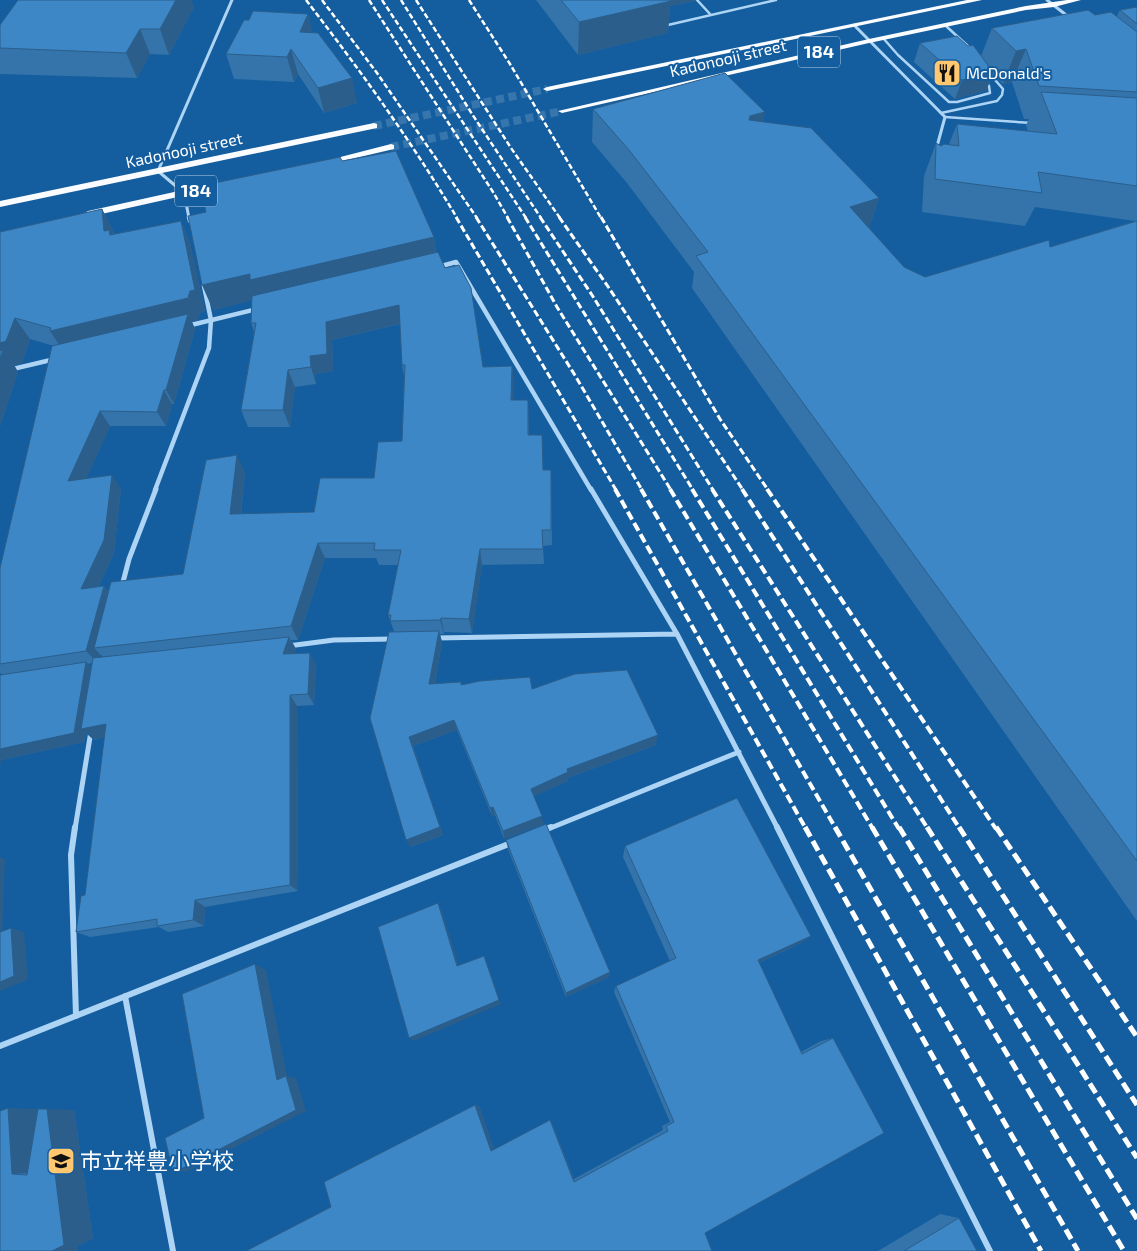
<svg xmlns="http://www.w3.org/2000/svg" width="1137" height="1251" font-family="'Exo 2','Noto Sans JP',sans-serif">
  <rect width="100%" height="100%" fill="#145e9f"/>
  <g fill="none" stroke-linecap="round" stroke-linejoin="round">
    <!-- primary-tunnel -->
    <path stroke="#3776ad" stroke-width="8" stroke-dasharray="8 4.5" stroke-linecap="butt" d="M374,126L547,89
      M391,147L562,111"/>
    <!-- lane -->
    <path stroke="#add4f4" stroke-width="2.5" d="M697,0L710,14
      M668,25L776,0
      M946,26L970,48
      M883,38L898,55L949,102H957L990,93L989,86L985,82
      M941,113L997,101L1002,95L1003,89L989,73
      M945,117L1032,123"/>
    <!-- street-far3 -->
    <path stroke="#add4f4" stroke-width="3" d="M1047,0L1070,18
      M854,25L945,117L936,150
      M189,218L184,193L158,171L232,0"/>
    <!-- street-far2 -->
    <path stroke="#add4f4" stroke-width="4.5" d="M189,217L190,221
      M438,267L456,262L591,490
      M187,326L257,309
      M0,372L55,359
      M155,490L209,348L211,320L204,286"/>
    <!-- street-far1 -->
    <path stroke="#add4f4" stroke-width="5" d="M591,489L677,634L778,829
      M122,586L129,559L156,489
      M435,638L677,634
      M288,646L334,640L394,639
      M75,829L91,731
      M548,829L739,752"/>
    <!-- street -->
    <path stroke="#add4f4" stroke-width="6" d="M75,827L71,855L76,1016
      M777,827L990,1251
      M542,831L551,827
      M125,996L173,1251
      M0,1046L511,843"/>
    <!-- primary -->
    <path fill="#fafcff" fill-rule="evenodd" d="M967,0H982L547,91L543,89L547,87Z
      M1067,0H1081L1054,7L1026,10L869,43L562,113L558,111L869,39L1026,6Z
      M374,123L377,124V128L0,207V201Z
      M391,144L394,145V149L325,165L321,162Z
      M215,183L218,184V188L88,217L83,214L88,211Z"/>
    <!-- rail-far3 -->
    <path stroke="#fff" stroke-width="2.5" stroke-dasharray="5.5 2.5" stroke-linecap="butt" d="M306,0C360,70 412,142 457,218
      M322,0L377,73L477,218
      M369,0L493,192L508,218
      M382,0L526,218
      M401,0L472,114L541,218
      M416,0L511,148L560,218
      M469,0L510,64L601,218"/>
    <!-- rail-far2 -->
    <path stroke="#fff" stroke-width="3" stroke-dasharray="7 3" stroke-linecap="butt" d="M456,217L616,490
      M476,217L576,377L642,490
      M507,217L557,307L671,490
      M525,217L693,490
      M540,217L592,295L713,490
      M559,217L609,288L743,490
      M601,217L720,419L768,490"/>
    <!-- rail-far1 -->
    <path stroke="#fff" stroke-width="4" stroke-dasharray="9 4" stroke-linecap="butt" d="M615,489L806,829
      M641,489L836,829
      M670,489L873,829
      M692,489L899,829
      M712,489L928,829
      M742,489L960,829
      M767,489L996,829"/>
    <!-- rail -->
    <path stroke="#fff" stroke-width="5" stroke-dasharray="11 5" stroke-linecap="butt" d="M805,827L1041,1251
      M835,827L1078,1251
      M872,827L1124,1251
      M899,827L1137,1219
      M927,827L1137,1158
      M959,827L1137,1105
      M996,827L1137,1037"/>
  </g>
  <!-- wall -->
  <path fill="#3474aa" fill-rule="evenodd" d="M536,0H695L694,1L670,6L668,33L578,55Z
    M194,7L169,55L150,54L137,78L0,74V25Z
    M1137,7V921L692,288L694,272L627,183L592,142L593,109L763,122L879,198L869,228L904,267L925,277L1050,247L1135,221L1035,207L1025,226L922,212L924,176L936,143L941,146L949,144L957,124L1028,132L1026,125L1029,119H1024L1012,82L1003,84L993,74L986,91L955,99L914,62L920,43L968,46L981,56L992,28L1095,15L1117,16L1120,10Z
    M308,14L312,32L357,103L324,113L298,74L294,82L234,79L226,54L249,20Z
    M342,161L434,237L436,252L483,367L512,366L514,384L513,400H528L529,435L543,470H551L552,545L543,546L544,564L482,565L472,633L444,632V634H440L442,642L435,684L461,682V684L532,689L656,745L568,778V781L534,796L543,824L504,839L495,815L492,816L457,730L413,746L443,835L411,847L394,631L388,615L398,565H379L376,558H325L298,640H291L296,649L294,654L316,664L314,705L297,706L298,891L205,907L204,926L168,932L159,927L90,937L76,932L85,895L105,737L94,740L86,733L84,742L1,760L3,675L0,673V568L54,346L30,339L22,363L14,365L18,372L0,426V232L102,209L113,231L114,234L181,221L190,243L205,311L200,313L198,320L192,322L195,329L174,404H172L166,426H110L86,479L121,489L114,553L99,586H104L109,592L183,574L245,472L241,514L314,512L374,478L402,441L404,376L402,365L400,324L332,340L333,371L316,374V384L295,387L290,427H248L241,410L254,332L251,323L252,300L213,310L206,212ZM100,654L103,657L99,658ZM92,663V667L88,664Z
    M506,840L610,972L609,977L566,997L508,849Z
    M625,846L811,936L801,943L759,963L801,1052L821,1041L833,1038L705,1233L331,1207L479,1106L494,1150L550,1120L551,1121L574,1179L663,1130L662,1126L670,1122L614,992L616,986L670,961L623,857Z
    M37,1109V1111L74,1110L93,1238L78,1246L0,1251V1111Z
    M940,1214L959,1218L977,1251H878Z"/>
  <!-- shaded-wall -->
  <path fill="#2b5e8b" d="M176,0H192L194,7L169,55L160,29Z
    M649,0H695L694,1L670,6L668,33L578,55L579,22Z
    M308,14L314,39L300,32Z
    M140,29L150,54L137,78L126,53Z
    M291,49L298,74L294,82L287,57Z
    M1026,49L1012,82L1003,84L1016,51Z
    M993,72L986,91L955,99L962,80Z
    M352,78L357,103L324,113L318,88Z
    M765,112L758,145L744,149L750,116Z
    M879,198L868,231L850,207Z
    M102,209L113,231L114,241L104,231Z
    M181,221L190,243L205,311L200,313L198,320L192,322L195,329L174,404L166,390L64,352L50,331Z
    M434,237L437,262L257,299L213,310L202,285L250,274Z
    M399,305L403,323L332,340L333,371L316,374V384L311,367L310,356L326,322Z
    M15,318L30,339L22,363L14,365L18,372L0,426V343Z
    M512,366L514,384L513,417L511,400Z
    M288,370L295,387L290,427L283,410Z
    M164,390L172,404L166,426L157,412Z
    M100,411L110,426L79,495L68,481Z
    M237,455L245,472L239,530L230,514Z
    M112,475L121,489L114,553L92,601L81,589Z
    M318,543L325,558L298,640L291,626Z
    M480,549L482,565L472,633L469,619Z
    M104,586L114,598L94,648L100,654L97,662L86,651Z
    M441,618L444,632V634L440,620Z
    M439,631L442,642L433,695L429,684Z
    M289,637L296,649L290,666L283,654Z
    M310,653L316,664L314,705L308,694Z
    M86,662L96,671L106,724L118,734L94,740L86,733L84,742L1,760L0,768V749Z
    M290,695L297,706L298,891L290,885Z
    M454,720L457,730L413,746L443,835L411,847L406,840L409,737Z
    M658,735L656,745L568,778V781L532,797L531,789L567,769Z
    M493,807L495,815L492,816L490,808Z
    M542,816L543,824L504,839L503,831Z
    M0,857L5,859L2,941L0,940Z
    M195,900L205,907L204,926L193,920Z
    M438,903L442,911L461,972L457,966Z
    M11,928L24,932L28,980L0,991V982Z
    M811,936L801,943L750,967L758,960Z
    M484,956L487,962L501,1004L414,1041L409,1038Z
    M255,964L266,970L287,1076L296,1078L306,1111L188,1171L173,1173L277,1080Z
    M610,972L609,977L566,997V993Z
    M475,1105L479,1106L494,1150L491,1151Z
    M8,1108L37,1109L42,1172L12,1174Z
    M47,1109L74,1110L93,1238L78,1246V1251H52Z
    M550,1120L551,1121L574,1179V1182Z"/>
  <!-- building -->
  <path fill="#3d87c6" stroke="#2b5e8b" d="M18,0H176L160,29H140L126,53L0,48V25Z
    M561,0H670L671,1L579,22Z
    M1137,7V24L1120,10Z
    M1088,10L1095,15L1111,12L1137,32V92L1039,86L1026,49L1016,51L992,28Z
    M253,11L308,14L300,32L318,33L352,78L318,88L291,49L287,57L226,54L244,20H249Z
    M957,36L968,46L973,45L993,72L962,80L920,43Z
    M725,73L765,112L750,116L749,120L811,128L879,198L850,207L904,267L925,277L1049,240L1050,247L1137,221V861L696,256L708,252L629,150L593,109Z
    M1041,92L1137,98V186L1038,172L1042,193L935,179L936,143L941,146L944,144L959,146L957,124L1057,134Z
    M396,151L434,237L250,280V274L202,285L188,216L206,212L200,186L340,157L342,161Z
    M102,209L104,231L109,230L110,235L181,221L195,290L190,291L188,298L50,331L51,328L15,318L6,341L0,343V232Z
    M438,252L445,268L459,265L471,288L483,367L512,366L511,400H528V435H542L543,470H551V530H542L543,549H480L469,619L441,618L440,620L390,621L391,615H388L401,550H374L375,543H318L291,626L94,648L111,582L183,574L206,460L237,455L230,514L314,512L320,478H374L378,442L402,441L405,365H402L399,305L326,322L327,354L310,356L311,367L288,370L283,410H241L256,323H251L252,296Z
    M188,314L166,390H164L157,412L100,411L68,481L112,475L104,540L81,589L104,586L86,651L0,664V568L52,346Z
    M3,350L0,359V351Z
    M439,631L429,684L461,682V685L480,681L530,677L532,689L575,674L627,670L658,735L567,769L568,772L531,789L542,816L503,831L493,807L490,808L454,720L409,737L440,827L406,840L370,718L389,632Z
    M289,637L283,654L310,653L308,694L290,695V885L195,900L193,920L157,926V919L76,932L81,896L85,895L106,724L81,729L93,658Z
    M86,662L74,733L0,749V675Z
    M737,798L811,936L758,960L802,1054L833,1038L884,1133L705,1233L712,1251H246L331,1207L324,1182L475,1105L491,1151L550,1120L574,1182L668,1131L666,1126L674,1122L616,986L676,958L625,846Z
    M546,824L610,972L566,993L506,840Z
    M438,903L457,966L484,956L499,1000L409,1038L378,927Z
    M11,928L14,976L0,982V932Z
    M255,964L277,1080L286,1076L296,1110L173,1173L165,1138L204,1118L182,994Z
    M8,1108L12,1174L27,1175L38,1109H47L64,1245L52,1251H0V1111Z
    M959,1218L977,1251H904Z"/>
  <!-- icons -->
  <defs>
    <symbol id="restaurant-square" viewBox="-11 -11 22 22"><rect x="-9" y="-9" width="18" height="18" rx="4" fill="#ffc870" stroke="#145e9f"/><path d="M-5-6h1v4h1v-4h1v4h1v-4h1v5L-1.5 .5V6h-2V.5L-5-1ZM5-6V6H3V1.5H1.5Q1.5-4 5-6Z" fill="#111"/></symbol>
    <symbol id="school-square" viewBox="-11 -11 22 22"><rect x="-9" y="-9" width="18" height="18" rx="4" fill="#ffc870" stroke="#145e9f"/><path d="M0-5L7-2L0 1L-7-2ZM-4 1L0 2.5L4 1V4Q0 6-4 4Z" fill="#111"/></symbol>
  </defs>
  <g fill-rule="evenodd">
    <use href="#restaurant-square" x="931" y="57" width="32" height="32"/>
    <use href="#school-square" x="45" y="1145" width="32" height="32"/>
  </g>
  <g text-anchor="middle" stroke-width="4" stroke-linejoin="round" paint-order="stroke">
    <!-- far-street labels -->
    <g font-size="16" fill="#fff" stroke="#145e9f">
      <text transform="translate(728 58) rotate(-13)" y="6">Kadonooji street</text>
      <text transform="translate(184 150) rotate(-12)" y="6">Kadonooji street</text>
    </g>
    <!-- far-poi labels -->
    <g font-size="16" fill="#fff" stroke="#145e9f" text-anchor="start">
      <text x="966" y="79">McDonald's</text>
    </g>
    <!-- shield labels -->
    <g fill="#145e9f" stroke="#b8cfe2" stroke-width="1">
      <rect x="798" y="36.5" width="42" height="31" rx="4"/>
      <rect x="175" y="175.5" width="42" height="31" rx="4"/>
    </g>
    <g font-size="18" font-weight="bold" fill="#fff">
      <text x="819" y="58">184</text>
      <text x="196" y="197">184</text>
    </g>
    <!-- near-poi labels -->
    <g font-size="22" fill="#fff" stroke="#145e9f" text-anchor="start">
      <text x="80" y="1169">市立祥豊小学校</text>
    </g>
  </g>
</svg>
